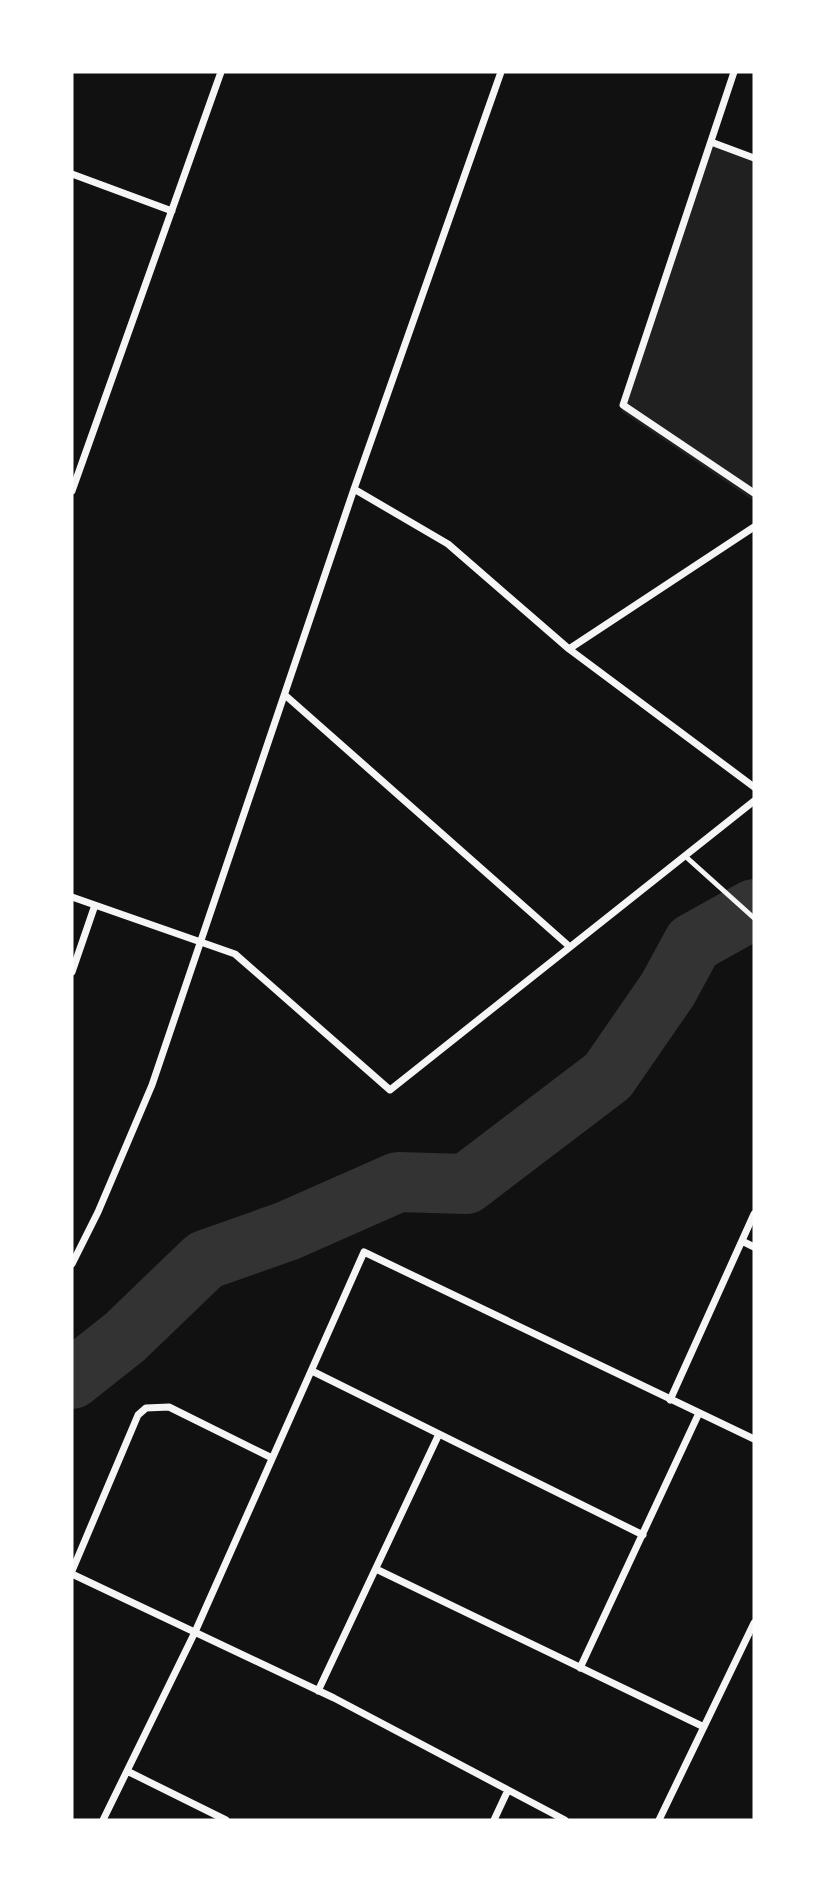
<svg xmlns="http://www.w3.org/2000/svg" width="826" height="1892" font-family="'Public Sans',sans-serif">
  <rect width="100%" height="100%" fill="#111"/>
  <!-- green -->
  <path fill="#202020" d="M711,142L754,158V501L621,411Z"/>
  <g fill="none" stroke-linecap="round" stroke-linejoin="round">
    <!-- river -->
    <path stroke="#333" stroke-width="60" d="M72,1379L125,1337L205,1260L287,1231L398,1182L466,1184L608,1076L668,989L693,943L754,909"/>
    <!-- service -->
    <path stroke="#f5f5f5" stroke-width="5" d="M685,856L754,918"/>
    <!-- minor -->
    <path stroke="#f5f5f5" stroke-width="7" d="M734,72L623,405L754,493
      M711,142L754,158
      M72,174L172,211
      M354,489L448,544L569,649L754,787
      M72,491L221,72
      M569,649L754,527
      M285,695L570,947
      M72,897L235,954L390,1090L754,801
      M72,972L95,905
      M742,1241L754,1247
      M72,1264L98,1212L152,1085L354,489L501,72
      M312,1371L643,1535
      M670,1400L754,1214
      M376,1569L704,1727
      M72,1571L138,1415L146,1408L169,1407L272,1458
      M72,1574L334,1698L565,1820
      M580,1668L699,1413
      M318,1691L439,1434
      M127,1771L226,1820
      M103,1820L195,1632L364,1252L754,1439
      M494,1820L508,1790
      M659,1820L754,1623"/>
  </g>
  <!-- border -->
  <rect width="826" height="1892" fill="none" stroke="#ffffff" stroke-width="147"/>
</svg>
